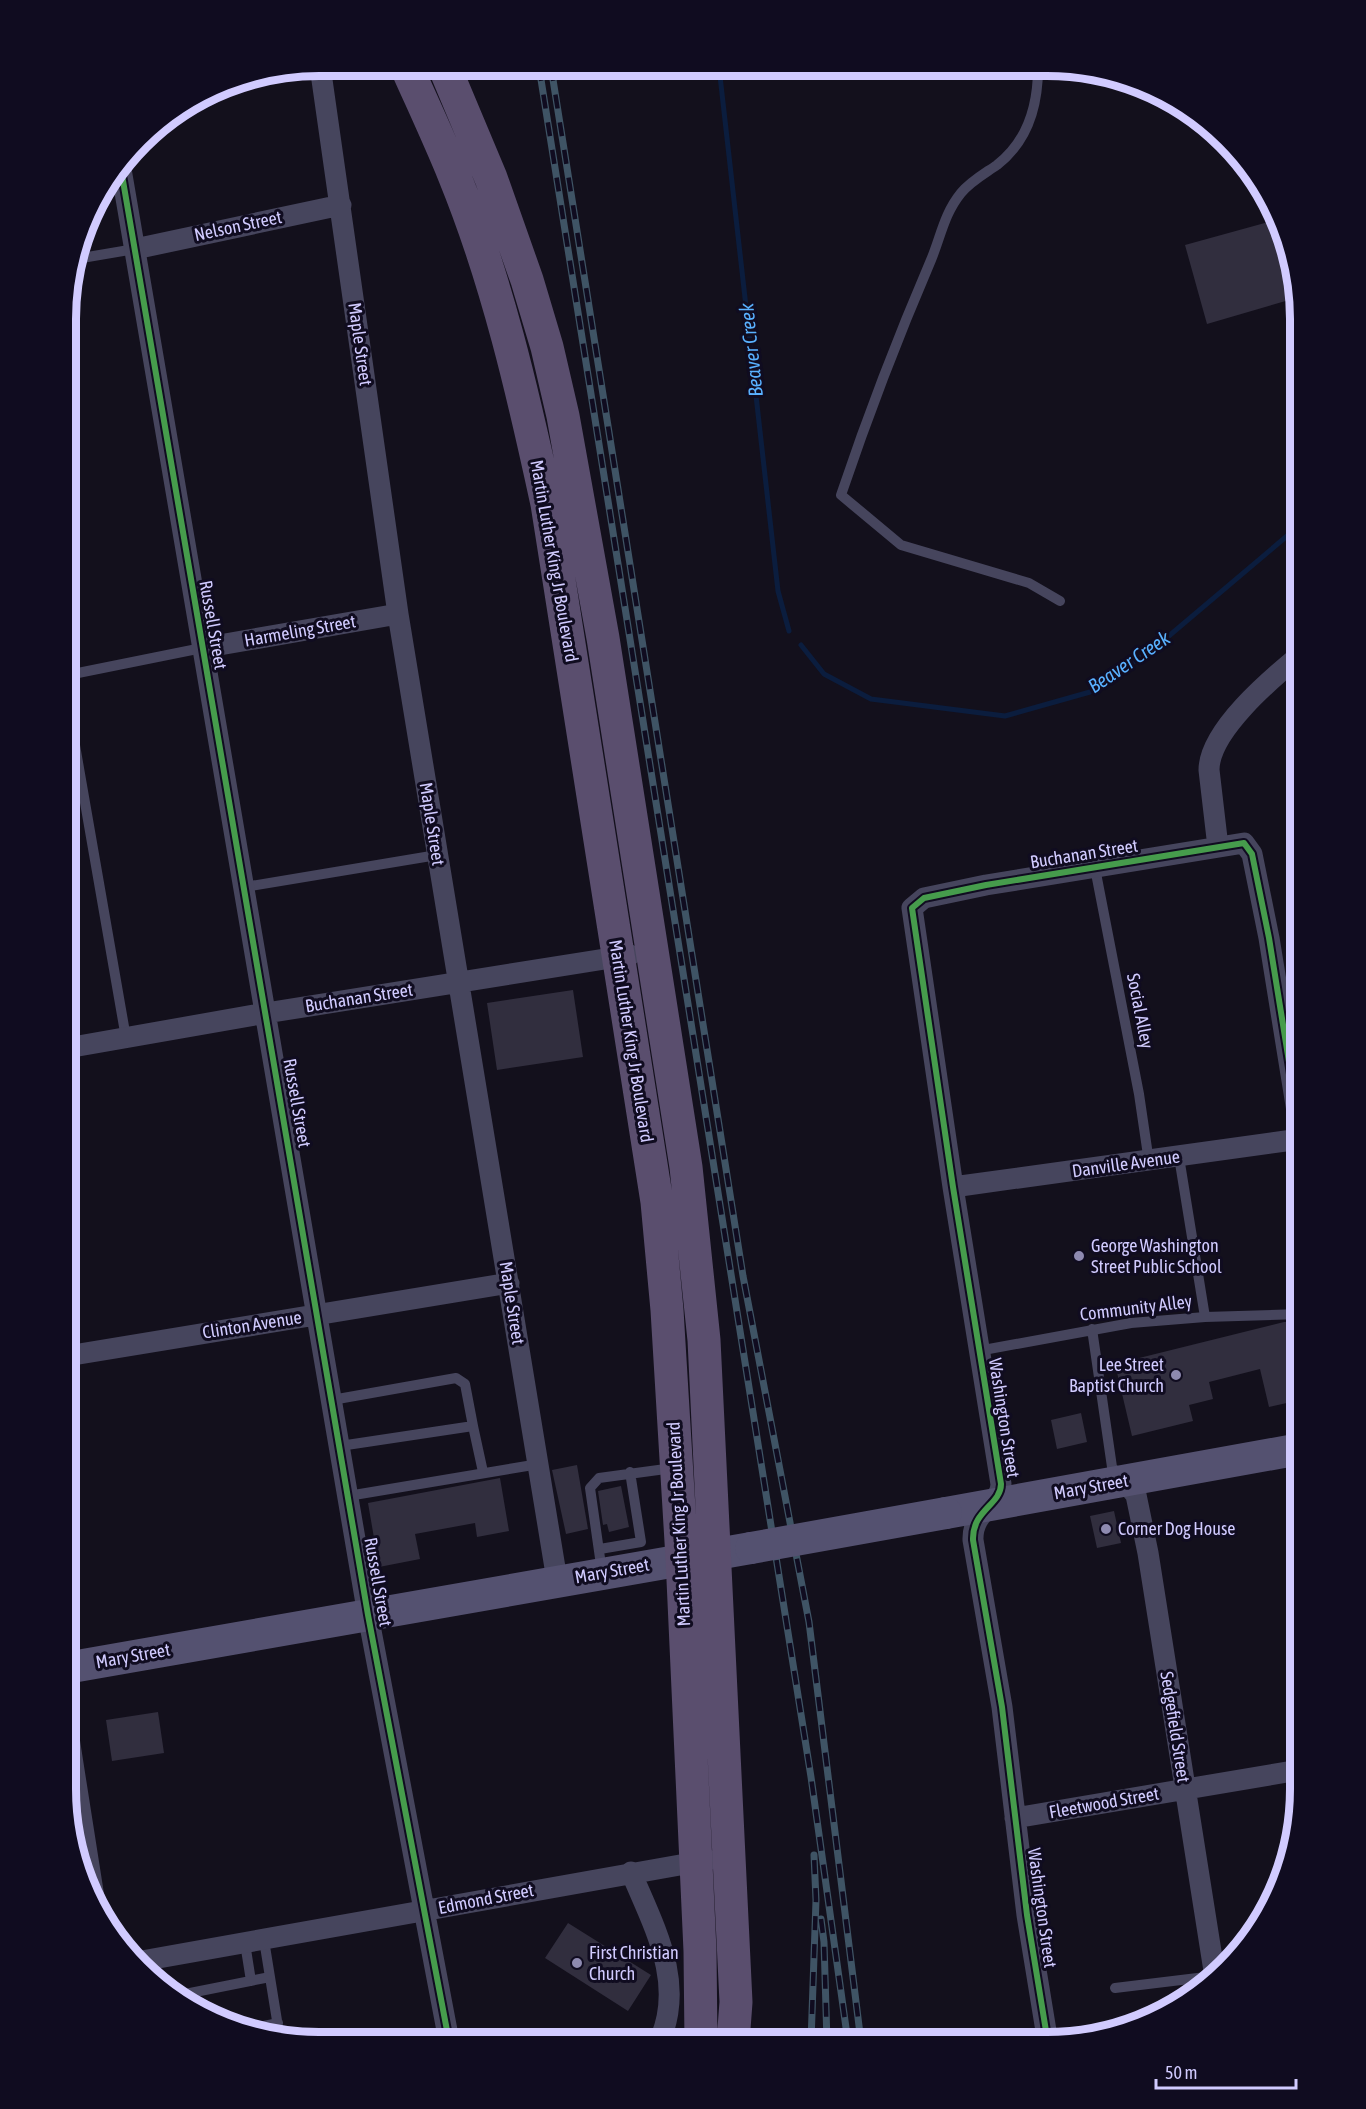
<svg xmlns="http://www.w3.org/2000/svg" width="1366" height="2109" font-family="'Asap Condensed',sans-serif">
  <rect width="100%" height="100%" fill="#13101c"/>
  <g fill="none" stroke-linecap="round" stroke-linejoin="round">
    <!-- stream -->
    <path stroke="#0b1d3e" stroke-width="5" d="M719,67L778,591L789,631
      M801,645L824,674L871,699L1005,716L1090,692L1157,646L1300,525"/>
  </g>
  <!-- building -->
  <path fill="#312e3e" d="M1279,219L1296,298L1207,324L1185,245Z
    M573,990L583,1057L497,1070L487,1003Z
    M1284,1322H1300V1400L1269,1407L1260,1369L1209,1382L1213,1399L1189,1405L1193,1421L1132,1436L1115,1364Z
    M1081,1413L1087,1442L1057,1449L1051,1420Z
    M577,1465L588,1529L566,1534L552,1470Z
    M500,1478L509,1531L477,1537L475,1523L415,1534L420,1559L379,1567L368,1503Z
    M621,1486L629,1527L609,1532L607,1524L603,1525L598,1491Z
    M1114,1511L1121,1543L1097,1548L1090,1516Z
    M158,1712L164,1753L112,1761L106,1720Z
    M568,1923L651,1975L628,2011L545,1958Z"/>
  <g fill="none" stroke-linecap="round" stroke-linejoin="round">
    <!-- service -->
    <path stroke="#46455d" stroke-width="10" d="M1038,68C1038,106 1028,141 997,165C984,174 971,181 961,193C944,214 941,236 931,260C898,337 868,415 841,495L901,545L1029,583L1060,601
      M76,259L135,249
      M1299,366H1300
      M68,677L78,673L202,648
      M68,705L126,1038
      M1095,868L1139,1094L1149,1162
      M245,887L437,855
      M1179,1157L1205,1317
      M1092,1329L1112,1467L1120,1476
      M978,1351L1131,1323L1205,1317L1300,1314
      M332,1400L456,1378L465,1384L473,1426L340,1446
      M473,1426L483,1472
      M348,1496L539,1464
      M600,1549L641,1542L630,1472
      M602,1572L590,1488L599,1478L673,1468
      M264,1940L280,2039
      M245,1943L251,1981
      M1115,1988L1214,1976
      M175,1996L270,1977
      M245,2030L278,2023"/>
    <!-- minor -->
    <path stroke="#46455d" stroke-width="21" d="M320,66L398,614L557,1580
      M121,169L368,1615L449,2041
      M135,249L341,205
      M202,648L398,614
      M1218,847L1209,770C1209,731 1271,679 1300,655
      M67,1048L266,1013L630,955
      M953,1187L1300,1139
      M67,1356L509,1283
      M1124,1481L1136,1495L1148,1553L1215,1977
      M66,1719L95,1904
      M1015,1818L1299,1770
      M631,1872C654,1927 686,1983 659,2042
      M136,1962L708,1860
      M1048,2043L1027,1915L1002,1707L973,1540C972,1510 1001,1505 1001,1484L953,1187L912,908L924,898L986,885L1244,843L1252,854L1269,938L1300,1130"/>
    <!-- secondary -->
    <path stroke="#545170" stroke-width="32" d="M946,1513L1300,1449
      M66,1668L751,1548"/>
    <!-- primary -->
    <path stroke="#5a4e6e" stroke-width="33" d="M406,66C422,102 439,138 454,175C497,280 523,393 547,504L657,1202L667,1310L682,1558L700,1951L701,2042
      M444,66L491,178L527,280L547,347L563,416L603,638L686,1167L704,1340L736,2002L733,2042"/>
    <defs>
      <path id="rail" d="M539,67L811,1777L848,2042
        M551,67L743,1276L809,1622L861,2042
        M821,1919L824,1942L827,2042
        M811,2042L816,1900L814,1855"/>
    </defs>
    <!-- rail casing -->
    <use href="#rail" stroke="#3f5465" stroke-width="7"/>
    <!-- rail -->
    <use href="#rail" stroke="#100c20" stroke-width="4.5" stroke-dasharray="14" stroke-linecap="butt"/>
    <!-- secondary-bridge -->
    <path stroke="#545170" stroke-width="32" d="M751,1548L946,1513"/>
    <defs>
      <path id="cycleway" d="M121,169L368,1615L449,2041
        M1048,2043L1027,1915L1002,1707L973,1540C972,1510 1001,1505 1001,1484L953,1187L912,908L924,898L986,885L1244,843L1252,854L1269,938L1300,1130"/>
    </defs>
    <!-- cycleway casing -->
    <use href="#cycleway" stroke="#100c20" stroke-width="10"/>
    <!-- cycleway -->
    <use href="#cycleway" stroke="#469c4c" stroke-width="6"/>
  </g>
  <!-- markers -->
  <g fill="#8e8ab0" stroke="#100c20" stroke-width="2">
    <circle cx="1079" cy="1256" r="6"/>
    <circle cx="1176" cy="1375" r="6"/>
    <circle cx="1106" cy="1529" r="6"/>
    <circle cx="577" cy="1963" r="6"/>
  </g>
  <g text-anchor="middle" stroke-width="6" stroke-linejoin="round" paint-order="stroke">
    <!-- street labels -->
    <g font-size="18" fill="#d1cbff" stroke="#100c20">
      <text transform="translate(238 226) rotate(-12)" y="6">Nelson Street</text>
      <text transform="translate(360 344) rotate(82)" y="6">Maple Street</text>
      <text transform="translate(554 561) rotate(80)" y="6">Martin Luther King Jr Boulevard</text>
      <text transform="translate(213 625) rotate(80)" y="6">Russell Street</text>
      <text transform="translate(300 631) rotate(-10)" y="6">Harmeling Street</text>
      <text transform="translate(432 824) rotate(81)" y="6">Maple Street</text>
      <text transform="translate(1084 854) rotate(-9)" y="6">Buchanan Street</text>
      <text transform="translate(359 998) rotate(-9)" y="6">Buchanan Street</text>
      <text transform="translate(1140 1011) rotate(79)" y="6">Social Alley</text>
      <text transform="translate(631 1041) rotate(81)" y="6">Martin Luther King Jr Boulevard</text>
      <text transform="translate(297 1103) rotate(80)" y="6">Russell Street</text>
      <text transform="translate(1126 1164) rotate(-8)" y="6">Danville Avenue</text>
      <text transform="translate(512 1303) rotate(81)" y="6">Maple Street</text>
      <text transform="translate(1136 1308) rotate(-7)" y="6">Community Alley</text>
      <text transform="translate(252 1325) rotate(-9)" y="6">Clinton Avenue</text>
      <text transform="translate(1004 1418) rotate(81)" y="6">Washington Street</text>
      <text transform="translate(1091 1487) rotate(-10)" y="6">Mary Street</text>
      <text transform="translate(679 1524) rotate(-93)" y="6">Martin Luther King Jr Boulevard</text>
      <text transform="translate(612 1571) rotate(-10)" y="6">Mary Street</text>
      <text transform="translate(378 1582) rotate(80)" y="6">Russell Street</text>
      <text transform="translate(133 1656) rotate(-10)" y="6">Mary Street</text>
      <text transform="translate(1175 1727) rotate(81)" y="6">Sedgefield Street</text>
      <text transform="translate(1104 1803) rotate(-10)" y="6">Fleetwood Street</text>
      <text transform="translate(486 1899) rotate(-11)" y="6">Edmond Street</text>
      <text transform="translate(1042 1908) rotate(82)" y="6">Washington Street</text>
    </g>
    <!-- poi labels -->
    <g font-size="18" fill="#d1cbff" stroke="#100c20" text-anchor="start">
      <text x="1091" y="1252">George Washington<tspan x="1091" dy="21">Street Public School</tspan></text>
      <text x="1164" y="1371" text-anchor="end">Lee Street<tspan x="1164" dy="21">Baptist Church</tspan></text>
      <text x="1118" y="1535">Corner Dog House</text>
      <text x="589" y="1959">First Christian<tspan x="589" dy="21">Church</tspan></text>
    </g>
    <!-- water labels -->
    <g font-size="20" font-style="italic" fill="#59b1ff" stroke="#100c20">
      <text transform="translate(751 350) rotate(-96)" y="7">Beaver Creek</text>
      <text transform="translate(1129 662) rotate(-34)" y="7">Beaver Creek</text>
    </g>
  </g>
  <!-- crop -->
  <path d="M0 0H1366V2109H0ZM319 76H1047A243 243 0 0 1 1290 319V1789A243 243 0 0 1 1047 2032H319A243 243 0 0 1 76 1789V319A243 243 0 0 1 319 76Z" fill="#100c20" fill-rule="evenodd"/>
  <path fill="none" stroke="#d1cbff" stroke-width="8" d="M319 76H1047A243 243 0 0 1 1290 319V1789A243 243 0 0 1 1047 2032H319A243 243 0 0 1 76 1789V319A243 243 0 0 1 319 76Z"/>
  <!-- scale -->
  <path d="M1156 2079v9h140v-9" fill="none" stroke="#d1cbff" stroke-width="3"/>
  <text x="1165" y="2079" font-size="18" fill="#d1cbff" stroke="#100c20" stroke-width="4.5" paint-order="stroke">50 m</text>
</svg>
